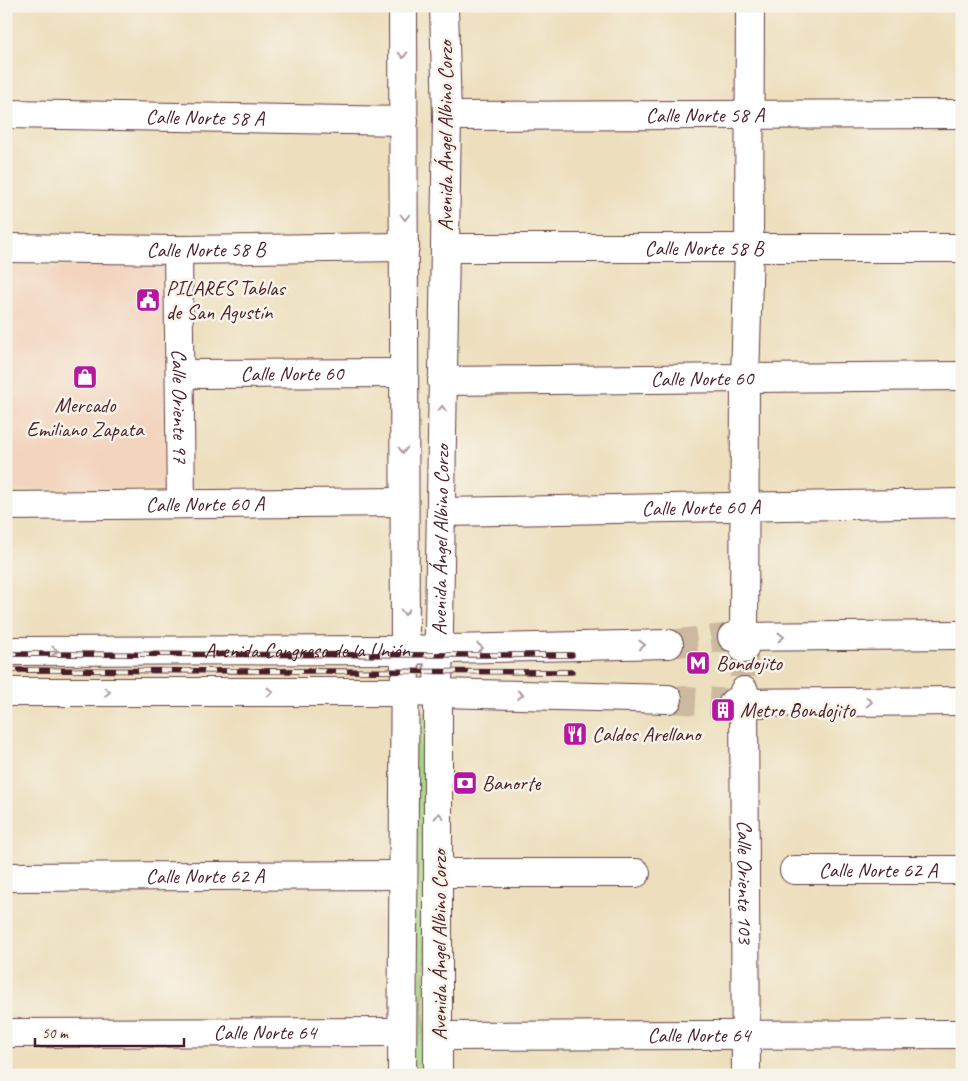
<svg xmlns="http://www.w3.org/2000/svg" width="968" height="1081" font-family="Caveat,sans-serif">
  <rect width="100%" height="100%" fill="#f7f3e8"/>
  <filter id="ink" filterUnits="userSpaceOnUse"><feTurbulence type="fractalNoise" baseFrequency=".02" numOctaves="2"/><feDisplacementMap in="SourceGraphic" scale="10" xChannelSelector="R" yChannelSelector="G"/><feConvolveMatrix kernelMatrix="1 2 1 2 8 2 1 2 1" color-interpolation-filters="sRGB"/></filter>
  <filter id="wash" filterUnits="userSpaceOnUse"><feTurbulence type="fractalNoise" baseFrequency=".0096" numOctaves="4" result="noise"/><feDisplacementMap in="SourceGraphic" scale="20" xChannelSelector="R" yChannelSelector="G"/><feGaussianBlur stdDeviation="1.12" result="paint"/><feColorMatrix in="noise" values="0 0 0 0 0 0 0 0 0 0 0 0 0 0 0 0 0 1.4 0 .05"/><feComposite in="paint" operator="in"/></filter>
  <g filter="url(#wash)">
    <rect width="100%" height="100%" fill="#eddfbd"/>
    <!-- built -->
    <path fill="#f3d4be" d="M163,266L165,488L6,489V267Z"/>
    <!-- green -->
    <path fill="#a5d684" stroke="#787a58" d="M414,712H425L429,716L423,1075H405Z"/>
  </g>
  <g filter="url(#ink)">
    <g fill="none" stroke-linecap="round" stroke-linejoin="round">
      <!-- minor-tunnel -->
      <path stroke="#ccb9a0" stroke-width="28" stroke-dasharray="28 14" stroke-linecap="butt" d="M744,649V691"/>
      <!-- major-tunnel -->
      <path stroke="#ccb9a0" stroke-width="28" stroke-dasharray="28 14" stroke-linecap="butt" d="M669,644L732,637
        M668,699L733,703"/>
      <defs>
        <g id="minor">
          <path id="s1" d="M6,114L404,121"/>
          <path id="s2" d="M447,116L962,114"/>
          <path id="s3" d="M6,248L178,250L405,247"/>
          <path id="s4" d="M445,248H962"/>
          <path id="s5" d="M178,250L181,504"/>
          <path id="s6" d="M181,374L403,373"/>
          <path id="s7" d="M442,381L962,376"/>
          <path id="s8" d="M6,506L403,502"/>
          <path id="s9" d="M441,512L962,503"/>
          <path d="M744,649L745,378L749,248L750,6"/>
          <path id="s10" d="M744,691L746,1075"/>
          <path id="s11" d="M794,870H962"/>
          <path d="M440,873H636"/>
          <path id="s12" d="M6,877L403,875"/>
          <path id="s13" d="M6,1033L402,1032"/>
          <path id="s14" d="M438,1036L962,1034"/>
        </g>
        <g id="major">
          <path d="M732,637L962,635"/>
          <path id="s15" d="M6,651L405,650L669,644"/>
          <path d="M6,692H404L668,699"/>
          <path d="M733,703L962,701"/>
          <path d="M402,1075L405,650L403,6"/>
          <path id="s16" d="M438,1075V693L447,116L444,6"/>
        </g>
      </defs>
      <!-- minor casing -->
      <use href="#minor" stroke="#623c41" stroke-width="30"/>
      <!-- major casing -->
      <use href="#major" stroke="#623c41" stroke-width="30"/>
      <!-- minor -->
      <use href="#minor" stroke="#fff" stroke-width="28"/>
      <!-- major -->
      <use href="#major" stroke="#fff" stroke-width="28"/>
      <defs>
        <path id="rail" d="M6,654L572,655
          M6,670L572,672"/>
      </defs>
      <!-- rail casing -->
      <use href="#rail" stroke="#4a1f2b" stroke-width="5.5"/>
      <!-- rail -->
      <use href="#rail" stroke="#f7f3e8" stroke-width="4" stroke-dasharray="11" stroke-linecap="butt"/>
    </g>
    <!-- one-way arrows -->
    <defs><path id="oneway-chevron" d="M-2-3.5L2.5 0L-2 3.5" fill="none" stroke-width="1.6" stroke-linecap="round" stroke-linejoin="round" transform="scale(1.25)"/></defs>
    <g stroke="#ae9aa0">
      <use href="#oneway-chevron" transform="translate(403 55) rotate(89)"/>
      <use href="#oneway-chevron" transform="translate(405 217) rotate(90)"/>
      <use href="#oneway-chevron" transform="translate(442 409) rotate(-90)"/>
      <use href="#oneway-chevron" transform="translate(403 450) rotate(90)"/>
      <use href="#oneway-chevron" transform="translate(405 612) rotate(89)"/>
      <use href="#oneway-chevron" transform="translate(781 637)"/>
      <use href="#oneway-chevron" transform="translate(642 645) rotate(-1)"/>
      <use href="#oneway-chevron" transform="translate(480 648) rotate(-1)"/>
      <use href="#oneway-chevron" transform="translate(55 651)"/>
      <use href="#oneway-chevron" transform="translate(107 692)"/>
      <use href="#oneway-chevron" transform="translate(270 692)"/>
      <use href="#oneway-chevron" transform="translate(520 695) rotate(2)"/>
      <use href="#oneway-chevron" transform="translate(869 702) rotate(-1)"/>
      <use href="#oneway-chevron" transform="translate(439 816) rotate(-91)"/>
    </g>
  </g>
  <!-- icons -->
  <defs>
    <symbol id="civic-square" viewBox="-11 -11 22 22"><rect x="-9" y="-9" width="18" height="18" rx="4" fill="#b5179e" stroke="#f7f3e8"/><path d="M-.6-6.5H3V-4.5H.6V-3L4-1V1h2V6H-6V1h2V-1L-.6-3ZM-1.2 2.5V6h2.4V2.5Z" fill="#fff"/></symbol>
    <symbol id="shop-square" viewBox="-11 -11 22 22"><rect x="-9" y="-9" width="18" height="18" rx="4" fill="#b5179e" stroke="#f7f3e8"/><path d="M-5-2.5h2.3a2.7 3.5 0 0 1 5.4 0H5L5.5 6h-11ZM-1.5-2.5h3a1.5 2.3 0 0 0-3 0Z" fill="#fff"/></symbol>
    <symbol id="metro-square" viewBox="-11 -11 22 22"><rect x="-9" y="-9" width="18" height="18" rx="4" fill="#b5179e" stroke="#f7f3e8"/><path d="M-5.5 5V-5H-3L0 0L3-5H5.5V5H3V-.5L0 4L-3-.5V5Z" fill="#fff"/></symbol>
    <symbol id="building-square" viewBox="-11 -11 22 22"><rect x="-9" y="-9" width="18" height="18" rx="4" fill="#b5179e" stroke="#f7f3e8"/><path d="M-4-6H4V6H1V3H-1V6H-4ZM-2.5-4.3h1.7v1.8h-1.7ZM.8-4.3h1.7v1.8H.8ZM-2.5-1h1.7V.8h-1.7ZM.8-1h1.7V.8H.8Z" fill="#fff"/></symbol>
    <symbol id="restaurant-square" viewBox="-11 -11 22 22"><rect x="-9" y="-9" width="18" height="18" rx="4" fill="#b5179e" stroke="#f7f3e8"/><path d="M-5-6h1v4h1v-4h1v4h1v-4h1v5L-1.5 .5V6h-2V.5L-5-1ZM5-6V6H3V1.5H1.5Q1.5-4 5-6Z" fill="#fff"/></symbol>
    <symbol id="bank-square" viewBox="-11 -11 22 22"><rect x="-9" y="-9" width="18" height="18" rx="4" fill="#b5179e" stroke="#f7f3e8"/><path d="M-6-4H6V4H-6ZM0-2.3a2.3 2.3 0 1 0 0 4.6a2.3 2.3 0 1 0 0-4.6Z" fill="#fff"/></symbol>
  </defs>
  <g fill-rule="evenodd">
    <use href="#civic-square" x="134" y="286" width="28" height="28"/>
    <use href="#shop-square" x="71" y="363" width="28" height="28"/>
    <use href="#metro-square" x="684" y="649" width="28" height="28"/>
    <use href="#building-square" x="709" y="696" width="28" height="28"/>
    <use href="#restaurant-square" x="561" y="720" width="28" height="28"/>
    <use href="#bank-square" x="451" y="769" width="28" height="28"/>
  </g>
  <g text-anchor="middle" stroke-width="5" stroke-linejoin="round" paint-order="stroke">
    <!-- street labels -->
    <g font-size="21" fill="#4a1f2b" stroke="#f7f3e8">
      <text dy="7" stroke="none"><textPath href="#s2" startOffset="258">Calle Norte 58 A</textPath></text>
      <text dy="7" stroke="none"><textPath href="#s1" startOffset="199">Calle Norte 58 A</textPath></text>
      <text transform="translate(445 136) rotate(-90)" y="7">Avenida Ángel Albino Corzo</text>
      <text dy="7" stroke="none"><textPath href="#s4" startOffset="259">Calle Norte 58 B</textPath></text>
      <text dy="7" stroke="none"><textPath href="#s3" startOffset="200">Calle Norte 58 B</textPath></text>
      <text dy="7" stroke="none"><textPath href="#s6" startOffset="111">Calle Norte 60</textPath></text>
      <text dy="7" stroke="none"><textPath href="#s7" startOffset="260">Calle Norte 60</textPath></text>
      <text dy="7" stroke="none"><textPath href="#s5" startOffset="156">Calle Oriente 97</textPath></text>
      <text dy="7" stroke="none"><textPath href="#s8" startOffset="199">Calle Norte 60 A</textPath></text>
      <text dy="7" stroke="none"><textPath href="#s9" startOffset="260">Calle Norte 60 A</textPath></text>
      <text dy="7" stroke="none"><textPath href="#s16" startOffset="535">Avenida Ángel Albino Corzo</textPath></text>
      <text dy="7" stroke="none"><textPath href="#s15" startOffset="301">Avenida Congreso de la Unión</textPath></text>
      <text dy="7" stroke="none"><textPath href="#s11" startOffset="84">Calle Norte 62 A</textPath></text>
      <text dy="7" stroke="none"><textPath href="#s12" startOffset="199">Calle Norte 62 A</textPath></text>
      <text dy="7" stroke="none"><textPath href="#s10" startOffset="191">Calle Oriente 103</textPath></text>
      <text transform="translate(439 945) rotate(-90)" y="7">Avenida Ángel Albino Corzo</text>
      <text dy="7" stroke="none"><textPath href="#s13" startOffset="259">Calle Norte 64</textPath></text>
      <text dy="7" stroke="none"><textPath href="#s14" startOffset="261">Calle Norte 64</textPath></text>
    </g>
    <!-- poi labels -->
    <g font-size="21" fill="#4a1f2b" stroke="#f7f3e8" text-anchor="start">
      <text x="166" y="295">PILARES Tablas<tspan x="166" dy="24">de San Agustín</tspan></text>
      <text x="85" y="412" text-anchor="middle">Mercado<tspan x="85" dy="24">Emiliano Zapata</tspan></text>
      <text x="716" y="670">Bondojito</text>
      <text x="740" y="717">Metro Bondojito</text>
      <text x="592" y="741">Caldos Arellano</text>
      <text x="482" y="790">Banorte</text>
    </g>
  </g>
  <!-- margin -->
  <rect width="968" height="1081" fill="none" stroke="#f7f3e8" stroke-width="25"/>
  <!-- scale -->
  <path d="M35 1038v8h149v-8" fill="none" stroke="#4a1f2b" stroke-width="2.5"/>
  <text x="42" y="1038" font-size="15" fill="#4a1f2b" stroke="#f7f3e8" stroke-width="4" paint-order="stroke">50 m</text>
</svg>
